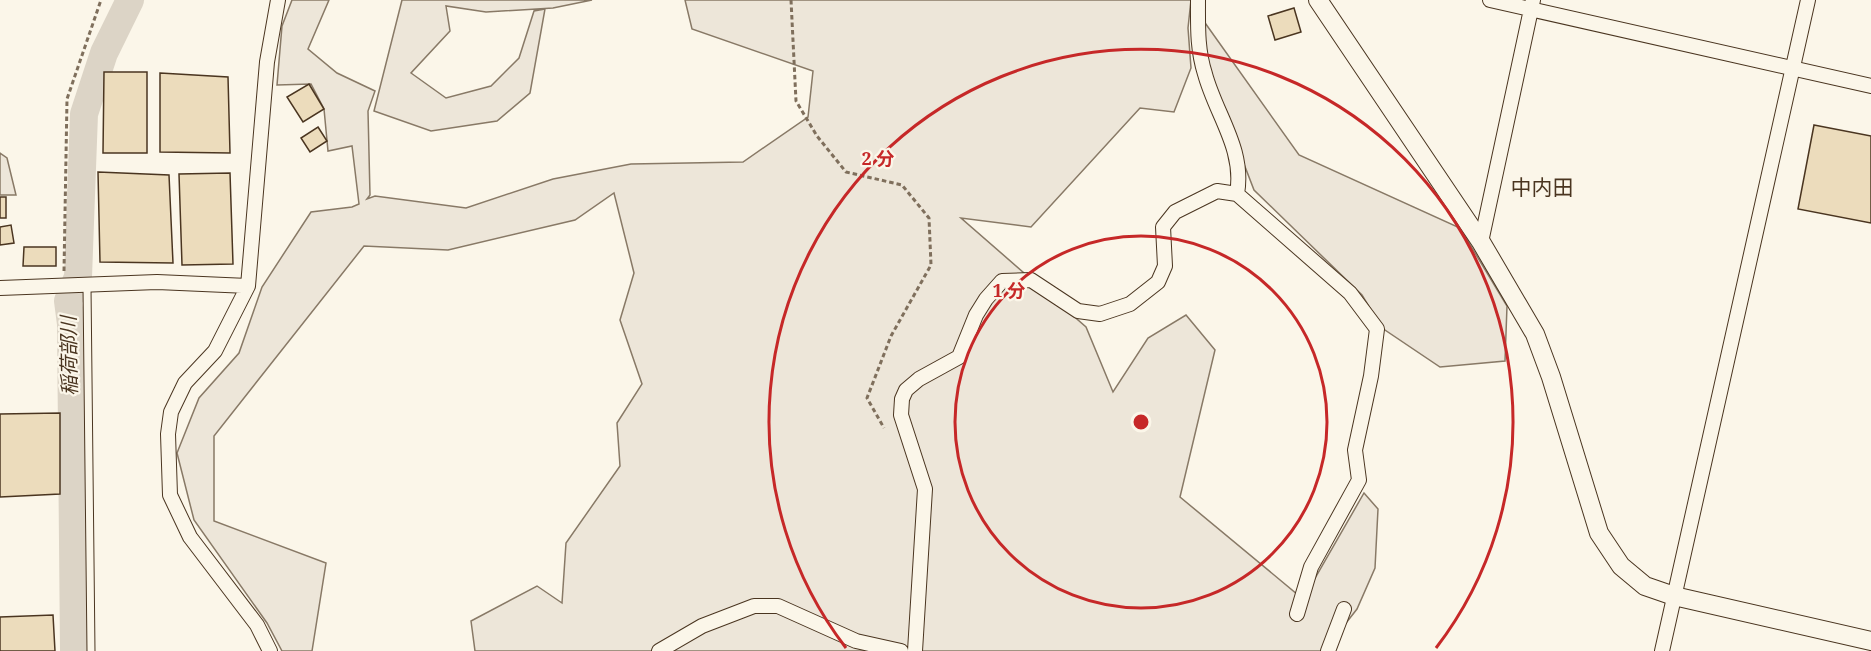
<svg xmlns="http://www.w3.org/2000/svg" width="1871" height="651" font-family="'Noto Serif','Noto Sans JP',serif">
  <rect width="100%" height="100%" fill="#fbf6e9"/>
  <!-- green -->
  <path fill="#ede6d9" stroke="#887966" stroke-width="1.5" d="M292,0H329L308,49L337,73L375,91L368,111L370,195L367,199L375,196L466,208L553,179L631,164L743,162L808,117L813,71L692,29L685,0H1191L1188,28L1191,68L1174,112L1140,108L1031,227L961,218L1086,327L1113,392L1148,338L1186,315L1215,350L1180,497L1303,599L1364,493L1378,509L1375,568L1357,609L1324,651H475L471,621L537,586L562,603L566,543L620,466L617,423L642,384L620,320L634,273L614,193L575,220L448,250L364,246L214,436V521L326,563L312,651H282L267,623L194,520L177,453L199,398L239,353L262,287L311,212L352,207L359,204L352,146L328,151L324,109L311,84L277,85L282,26Z
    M402,0H592L553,8L486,12L446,6L450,31L411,73L446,98L491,86L519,58L534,11L545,9L530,93L497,121L431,131L374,111Z
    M1203,20L1299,155L1460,228L1507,306L1505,361L1440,367L1382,328L1362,295L1254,190L1209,73Z
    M0,153L7,158L16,195H0Z"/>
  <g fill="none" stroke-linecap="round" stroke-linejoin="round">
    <!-- river -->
    <path stroke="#dcd4c6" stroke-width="28" d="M74,651L71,324L68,301L78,277L84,114L104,53L130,0"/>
  </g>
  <!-- building -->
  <path fill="#ecdcbc" stroke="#4a3520" stroke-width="1.5" d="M1294,8L1301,32L1275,40L1268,16Z
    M104,72H147V153H103Z
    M160,73L228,77L230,153L160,152Z
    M309,84L324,109L303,122L287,97Z
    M1814,125L1871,136V223L1798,209Z
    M318,127L327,141L310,152L301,138Z
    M98,172L169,175L173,263L100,262Z
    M230,173L233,264L182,265L179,174Z
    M0,197H6V218H0Z
    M11,225L14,243L0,245V227Z
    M24,247H56V266H23Z
    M60,413V494L0,497V414Z
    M53,615L55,651H0V617Z"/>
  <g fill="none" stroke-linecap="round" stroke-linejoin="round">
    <defs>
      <path id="service" d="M87,287L91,651"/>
      <path id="minor" d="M1198,0C1198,26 1197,49 1205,74C1216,115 1245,149 1237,194
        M1490,0L1871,86
        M1481,242L1533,0
        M0,288L157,282L248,286
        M270,651L257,625L190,537L170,495L168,434L171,412L185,383L215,351L248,286L267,62L278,0
        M659,651L702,626L754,606H778L856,641L901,651
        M915,651L925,489L901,415L902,399L906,390L919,379L959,357L976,315L986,299L1002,281L1031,280L1078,311L1100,314L1130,304L1158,282L1165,266L1163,227L1175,212L1217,191L1237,194L1350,293L1377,329L1371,376L1355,450L1359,480L1311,567L1297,614
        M1328,651L1344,609
        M1662,651L1808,0"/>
      <path id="tertiary" d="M1318,0L1481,242L1535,334L1551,377L1599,533L1621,566L1645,586L1674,596L1871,641"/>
    </defs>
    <!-- service casing -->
    <use href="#service" stroke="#4a3520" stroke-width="9"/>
    <!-- minor casing -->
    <use href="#minor" stroke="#4a3520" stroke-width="16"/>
    <!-- tertiary casing -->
    <use href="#tertiary" stroke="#4a3520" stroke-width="20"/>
    <!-- path -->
    <path stroke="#7f6f5c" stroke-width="3" stroke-dasharray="4.5 3" stroke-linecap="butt" d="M791,0L796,101L817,136L846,172L902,185L929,218L931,265L891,336L867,398L884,428
      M64,271L67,99L101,0"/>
    <!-- service -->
    <use href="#service" stroke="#fbf6e9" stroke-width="7"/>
    <!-- minor -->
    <use href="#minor" stroke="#fbf6e9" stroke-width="14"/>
    <!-- tertiary -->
    <use href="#tertiary" stroke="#fbf6e9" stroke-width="18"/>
  </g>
  <!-- distance rings -->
  <g fill="none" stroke="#c62828" stroke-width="3">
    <circle cx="1141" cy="422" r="186"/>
    <path d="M846 648A372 372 0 1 1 1436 648"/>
  </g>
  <g text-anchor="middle" stroke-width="4.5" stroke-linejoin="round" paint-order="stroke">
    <!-- water labels -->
    <g font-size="20" font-style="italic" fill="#4a3520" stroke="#fbf6e9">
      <text transform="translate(69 356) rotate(-91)" y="7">稲荷部川</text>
    </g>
    <!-- quarter labels -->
    <g font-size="21" fill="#4a3520" stroke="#fbf6e9">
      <text x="1542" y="195">中内田</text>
    </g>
  </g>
  <circle cx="1141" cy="422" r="9" fill="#c62828" stroke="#fbf6e9" stroke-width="3"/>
  <g font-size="18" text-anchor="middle" font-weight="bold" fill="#c62828" stroke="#fbf6e9" stroke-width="4.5" stroke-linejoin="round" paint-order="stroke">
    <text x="878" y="165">2 分</text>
    <text x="1009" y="297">1 分</text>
  </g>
</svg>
